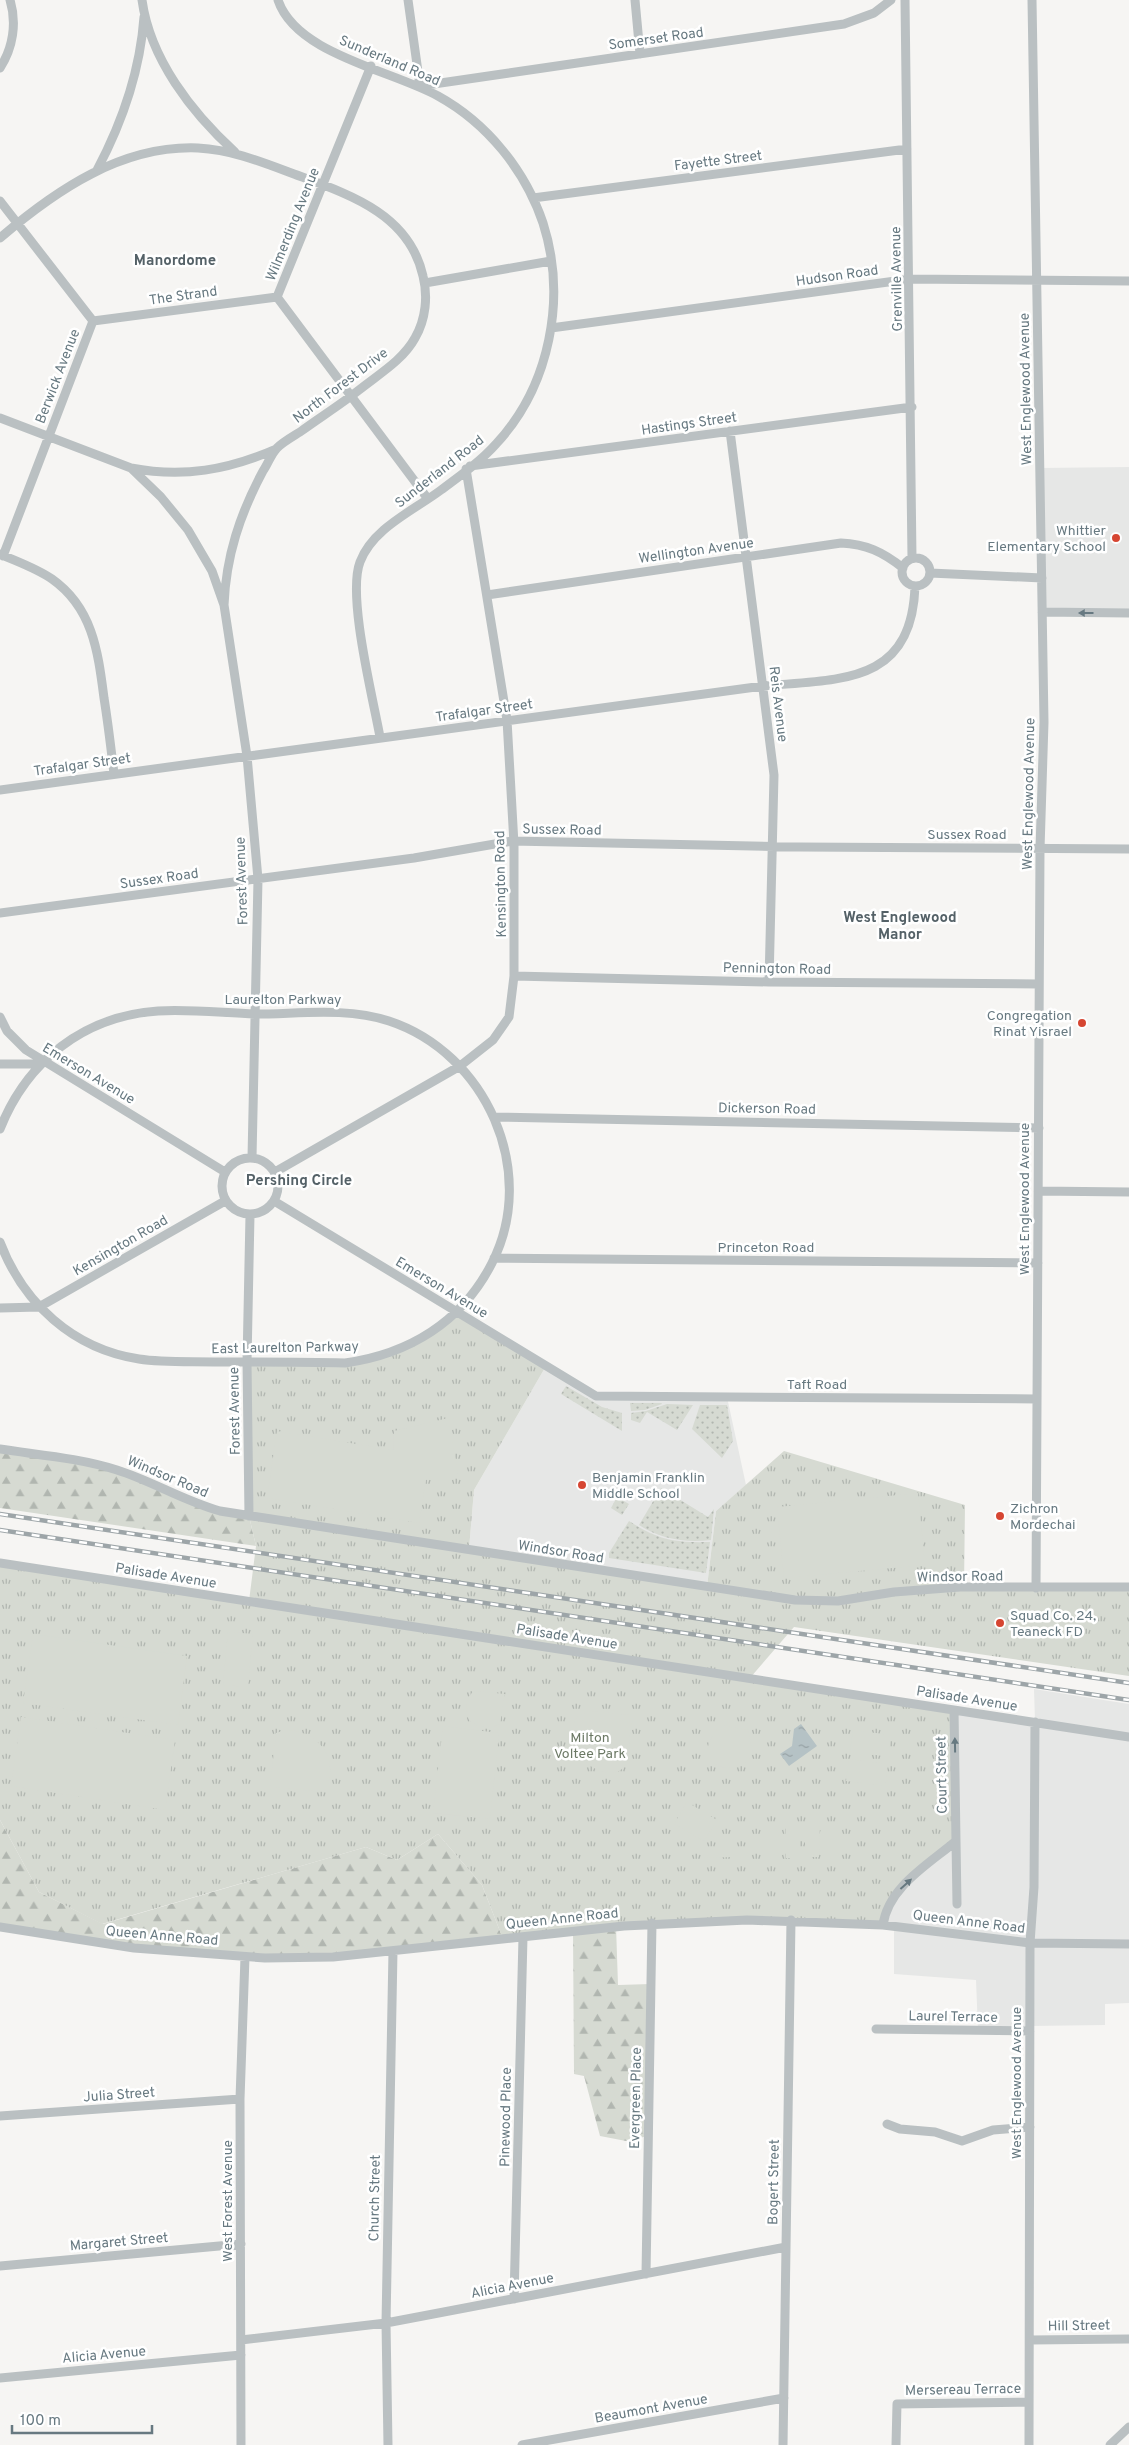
<svg xmlns="http://www.w3.org/2000/svg" width="1129" height="2445" font-family="Overpass,sans-serif">
  <defs>
    <pattern id="grass-dots" width="8" height="8" patternUnits="userSpaceOnUse" patternTransform="scale(1.25)"><rect width="8" height="8" fill="#d6dad2"/><path d="M2 2h.1M6 6h.1" fill="none" stroke="#b1b6b0" stroke-width="1.8" stroke-linecap="round"/></pattern>
    <pattern id="forest-firs" width="22" height="20" patternUnits="userSpaceOnUse" patternTransform="scale(1.25)"><rect width="22" height="20" fill="#d6dad2"/><path d="M5 1l3.5 6h-7zM16 11l3.5 6h-7z" fill="#b1b6b0"/></pattern>
    <pattern id="park-tufts" width="24" height="20" patternUnits="userSpaceOnUse" patternTransform="scale(1.25)"><rect width="24" height="20" fill="#d6dad2"/><path d="M3 7l-1-3M5 7V3M7 7l1-3M15 17l-1-3M17 17v-4M19 17l1-3" fill="none" stroke="#b1b6b0"/></pattern>
    <pattern id="water-ripples" width="26" height="14" patternUnits="userSpaceOnUse" patternTransform="scale(1.25)"><rect width="26" height="14" fill="#b5c2c5"/><path d="M2 4q2-2 4 0t4 0M15 11q2-2 4 0t4 0" fill="none" stroke="#97a2a5"/></pattern>
  </defs>
  <rect width="100%" height="100%" fill="#f6f5f3"/>
  <!-- built -->
  <path fill="#e6e7e6" d="M1129,467V613L1042,612L1040,468Z
    M546,1366L596,1396L727,1397L746,1485L716,1511L707,1587L469,1549L474,1490Z
    M1034,1689L1129,1704V2003L1105,2004V2025L1030,2026L978,2030L976,1980L894,1974V1927L883,1925L954,1710L1035,1721Z"/>
  <!-- grass -->
  <path fill="url(#grass-dots)" d="M566,1386L602,1407L622,1413V1431L561,1394Z
    M630,1403H661L662,1404L645,1410L631,1411Z
    M667,1404L693,1405L677,1430L647,1412L640,1423L631,1420V1413L646,1411Z
    M700,1405H727L733,1441L722,1458L692,1429Z
    M661,1488L708,1517L714,1509L711,1540C685,1543 661,1539 639,1525Z
    M617,1497L629,1504L622,1515L611,1508Z
    M629,1521C658,1540 675,1543 710,1542L706,1573L609,1558V1553Z"/>
  <!-- forest -->
  <path fill="url(#forest-firs)" d="M0,1449L95,1464L177,1496L249,1516L256,1546L0,1508Z
    M0,1820L39,1892L103,1924L366,1847L397,1860L438,1834L482,1885L503,1939L333,1957L134,1948L0,1927Z
    M616,1926L618,1985L651,1984L648,2136L626,2141L600,2136L584,2076L574,2074L573,1931Z"/>
  <!-- park -->
  <path fill="url(#park-tufts)" d="M457,1312L546,1366L474,1490L469,1549L707,1587L716,1511L784,1451L965,1505L964,1587H1129V1676L794,1627L750,1678L954,1710L956,1841L901,1888L883,1925L697,1921L503,1939L482,1885L438,1834L397,1860L366,1847L102,1924L39,1892L0,1820V1563L249,1601L256,1546L249,1516L247,1362L345,1363L384,1356Z"/>
  <!-- pitch -->
  <path fill="#d6dad2" d="M448,1418L458,1473L448,1478L426,1480L419,1523L267,1498L277,1431L393,1450L394,1431Z
    M918,1493L925,1565L784,1578L777,1507Z
    M228,1632L253,1634L248,1687L223,1685Z
    M33,1634L187,1656L178,1725L23,1703Z
    M474,1691L505,1694L500,1724C491,1729 476,1728 469,1720C465,1710 466,1697 474,1691Z
    M589,1711L632,1715L633,1719C627,1732 633,1751 626,1764C611,1791 553,1751 578,1716Z
    M21,1717L175,1740L165,1810L11,1786Z
    M719,1725L748,1730L753,1752C746,1774 706,1774 708,1747C709,1738 716,1733 719,1725Z
    M443,1726L499,1733L490,1819L433,1813Z
    M285,1730C319,1730 342,1761 324,1792L270,1787L276,1733Z
    M853,1730L891,1735L889,1757L850,1751Z
    M849,1759L888,1764L885,1786L846,1781Z
    M687,1802L717,1820L704,1841L674,1824Z
    M825,1823L839,1824V1856H825Z
    M765,1824H780V1857H765Z
    M786,1825H800V1858H786Z
    M805,1825H820L819,1857H805Z
    M703,1849H733V1857L703,1858Z"/>
  <!-- water -->
  <path fill="url(#water-ripples)" d="M801,1724L817,1746L789,1766L780,1754L792,1746L794,1729Z"/>
  <g fill="none" stroke-linecap="round" stroke-linejoin="round">
    <!-- minor -->
    <path stroke="#bac0c2" stroke-width="9" d="M142,0C150,59 192,113 235,152
      M278,0C296,54 391,70 438,96C487,123 525,170 543,223C567,298 550,386 496,444C481,461 460,476 441,490C413,511 373,528 360,562C347,596 373,698 380,737
      M408,0L420,86L844,24L874,13L891,0
      M635,0L640,54
      M905,0L912,558
      M1032,0L1044,722L1040,849L1036,1588
      M371,66L277,297L428,499
      M0,68C13,48 17,23 10,0
      M97,170C123,121 140,72 144,17
      M533,198L907,149
      M0,201L93,321L3,556
      M0,238C56,190 122,145 198,148C233,150 262,162 294,174C348,194 409,213 423,276C428,296 426,319 415,338C403,360 379,374 359,390C340,405 319,418 300,432C292,437 283,442 277,448C271,454 268,464 263,471C240,514 226,556 224,605
      M425,283L551,261
      M93,321L277,297
      M551,328L910,279L1129,281
      M0,418L131,468L161,497L188,530L212,571L224,605L247,756L258,879L252,1158
      M730,431L774,775L769,982
      M470,466L912,407
      M131,468C183,478 228,470 276,449
      M0,554C18,562 36,568 52,579C93,608 98,652 104,698C108,723 111,748 114,774
      M902 572a14 14 0 1 1 28 0a14 14 0 1 1-28 0Z
      M930,573L1042,578
      M487,595L841,543C866,544 883,552 903,568
      M1042,612L1129,613
      M0,790L763,686C840,679 912,685 915,586
      M0,913L414,858L512,841L799,847L1129,849
      M514,976L769,982L1039,984
      M0,1017L7,1031L26,1050L225,1172
      M0,1064H40
      M494,1117L1039,1128
      M0,1129C27,1061 84,1016 158,1011C190,1009 223,1013 255,1014C299,1014 346,1007 389,1021C486,1053 539,1171 492,1263C462,1322 409,1354 345,1363C303,1362 261,1362 219,1362C193,1361 165,1363 139,1359C73,1349 23,1303 0,1242
      M222 1186a28 28 0 1 1 56 0a28 28 0 1 1-56 0Z
      M275,1172L460,1066L493,1040L509,1017L514,976V844L507,720L466,469
      M1038,1191L1129,1192
      M274,1201L596,1396L1037,1399
      M494,1258L1038,1263
      M0,1308L39,1307L225,1201
      M0,1449C39,1455 79,1458 117,1470C152,1481 184,1501 220,1511L795,1600L838,1601L894,1592L960,1587H1129
      M249,1516L247,1362L250,1215
      M0,1563L1129,1737
      M956,1841L957,1904
      M883,1925C888,1887 929,1864 956,1841L954,1710
      M0,1927L134,1948L265,1958L333,1957L624,1926L747,1920L883,1925L1030,1943L1129,1944
      M876,2029L1030,2031
      M0,2116L240,2099
      M887,2124L900,2129L935,2132L962,2141L993,2130L1030,2127
      M0,2266L241,2244
      M646,2274L652,1923
      M514,2299L523,1937
      M241,2340L386,2323L786,2247
      M1030,2340L1129,2339
      M0,2378L241,2355
      M241,2445L240,2099L245,1957
      M388,2445L386,2323L393,1951
      M522,2445L784,2398
      M783,2445L791,1920
      M896,2445L897,2404L1029,2402
      M1029,2445L1030,1943L1034,1887L1035,1722
      M1110,2445L1129,2427"/>
    <defs>
      <path id="rail" d="M0,1514L1129,1683
        M0,1530L1129,1700"/>
    </defs>
    <!-- rail casing -->
    <use href="#rail" stroke="#9da5a8" stroke-width="4.5"/>
    <!-- rail -->
    <use href="#rail" stroke="#fff" stroke-width="2.5" stroke-dasharray="8" stroke-linecap="butt"/>
  </g>
  <!-- one-way arrows -->
  <defs><path id="oneway-solid" d="M-6-.8H1V-3.2L6.5 0L1 3.2V.8H-6Z" transform="scale(1.25)"/></defs>
  <g fill="#677981">
    <use href="#oneway-solid" transform="translate(1086 613) rotate(-180)"/>
    <use href="#oneway-solid" transform="translate(955 1745) rotate(-91)"/>
    <use href="#oneway-solid" transform="translate(906 1884) rotate(-42)"/>
  </g>
  <!-- markers -->
  <g fill="#d64632" stroke="#fff" stroke-width="2">
    <circle cx="1116" cy="538" r="5"/>
    <circle cx="1082" cy="1023" r="5"/>
    <circle cx="582" cy="1485" r="5"/>
    <circle cx="1000" cy="1516" r="5"/>
    <circle cx="1000" cy="1623" r="5"/>
  </g>
  <g text-anchor="middle" stroke-width="5" stroke-linejoin="round" paint-order="stroke">
    <!-- street labels -->
    <g font-size="14" fill="#677981" stroke="#fff">
      <text transform="translate(656 38) rotate(-8)" y="5">Somerset Road</text>
      <text transform="translate(390 60) rotate(23)" y="5">Sunderland Road</text>
      <text transform="translate(718 160) rotate(-7)" y="5">Fayette Street</text>
      <text transform="translate(292 224) rotate(-68)" y="5">Wilmerding Avenue</text>
      <text transform="translate(837 275) rotate(-8)" y="5">Hudson Road</text>
      <text transform="translate(896 279) rotate(-91)" y="5">Grenville Avenue</text>
      <text transform="translate(183 295) rotate(-8)" y="5">The Strand</text>
      <text transform="translate(57 376) rotate(-69)" y="5">Berwick Avenue</text>
      <text transform="translate(340 385) rotate(-37)" y="5">North Forest Drive</text>
      <text transform="translate(1025 389) rotate(-91)" y="5">West Englewood Avenue</text>
      <text transform="translate(689 423) rotate(-8)" y="5">Hastings Street</text>
      <text transform="translate(439 471) rotate(-38)" y="5">Sunderland Road</text>
      <text transform="translate(696 550) rotate(-8)" y="5">Wellington Avenue</text>
      <text transform="translate(779 704) rotate(83)" y="5">Reis Avenue</text>
      <text transform="translate(484 710) rotate(-8)" y="5">Trafalgar Street</text>
      <text transform="translate(82 764) rotate(-8)" y="5">Trafalgar Street</text>
      <text transform="translate(1028 794) rotate(-89)" y="5">West Englewood Avenue</text>
      <text transform="translate(562 829) rotate(1)" y="5">Sussex Road</text>
      <text x="967" y="839">Sussex Road</text>
      <text transform="translate(159 878) rotate(-8)" y="5">Sussex Road</text>
      <text transform="translate(241 881) rotate(-92)" y="5">Forest Avenue</text>
      <text transform="translate(500 884) rotate(-91)" y="5">Kensington Road</text>
      <text transform="translate(777 968) rotate(1)" y="5">Pennington Road</text>
      <text x="283" y="1004">Laurelton Parkway</text>
      <text transform="translate(89 1073) rotate(31)" y="5">Emerson Avenue</text>
      <text transform="translate(767 1108) rotate(1)" y="5">Dickerson Road</text>
      <text transform="translate(1024 1199) rotate(-90)" y="5">West Englewood Avenue</text>
      <text transform="translate(120 1245) rotate(-30)" y="5">Kensington Road</text>
      <text x="766" y="1252">Princeton Road</text>
      <text transform="translate(442 1287) rotate(31)" y="5">Emerson Avenue</text>
      <text transform="translate(285 1347) rotate(-1)" y="5">East Laurelton Parkway</text>
      <text x="817" y="1389">Taft Road</text>
      <text transform="translate(234 1411) rotate(-91)" y="5">Forest Avenue</text>
      <text transform="translate(168 1476) rotate(23)" y="5">Windsor Road</text>
      <text transform="translate(561 1551) rotate(9)" y="5">Windsor Road</text>
      <text transform="translate(166 1575) rotate(9)" y="5">Palisade Avenue</text>
      <text transform="translate(960 1576) rotate(-1)" y="5">Windsor Road</text>
      <text transform="translate(567 1636) rotate(9)" y="5">Palisade Avenue</text>
      <text transform="translate(967 1698) rotate(9)" y="5">Palisade Avenue</text>
      <text transform="translate(941 1775) rotate(-91)" y="5">Court Street</text>
      <text transform="translate(562 1918) rotate(-6)" y="5">Queen Anne Road</text>
      <text transform="translate(969 1921) rotate(7)" y="5">Queen Anne Road</text>
      <text transform="translate(162 1935) rotate(5)" y="5">Queen Anne Road</text>
      <text transform="translate(953 2016) rotate(1)" y="5">Laurel Terrace</text>
      <text transform="translate(1016 2083) rotate(-90)" y="5">West Englewood Avenue</text>
      <text transform="translate(119 2094) rotate(-4)" y="5">Julia Street</text>
      <text transform="translate(635 2098) rotate(-89)" y="5">Evergreen Place</text>
      <text transform="translate(505 2117) rotate(-89)" y="5">Pinewood Place</text>
      <text transform="translate(773 2182) rotate(-89)" y="5">Bogert Street</text>
      <text transform="translate(374 2198) rotate(-89)" y="5">Church Street</text>
      <text transform="translate(227 2201) rotate(-90)" y="5">West Forest Avenue</text>
      <text transform="translate(119 2241) rotate(-5)" y="5">Margaret Street</text>
      <text transform="translate(512 2285) rotate(-11)" y="5">Alicia Avenue</text>
      <text transform="translate(1079 2325) rotate(-1)" y="5">Hill Street</text>
      <text transform="translate(104 2354) rotate(-5)" y="5">Alicia Avenue</text>
      <text transform="translate(963 2389) rotate(-1)" y="5">Mersereau Terrace</text>
      <text transform="translate(651 2408) rotate(-10)" y="5">Beaumont Avenue</text>
    </g>
    <!-- poi labels -->
    <g font-size="14" fill="#677981" stroke="#fff" text-anchor="start">
      <text x="1106" y="535" text-anchor="end">Whittier<tspan x="1106" dy="16">Elementary School</tspan></text>
      <text x="1072" y="1020" text-anchor="end">Congregation<tspan x="1072" dy="16">Rinat Yisrael</tspan></text>
      <text x="592" y="1482">Benjamin Franklin<tspan x="592" dy="16">Middle School</tspan></text>
      <text x="1010" y="1513">Zichron<tspan x="1010" dy="16">Mordechai</tspan></text>
      <text x="1010" y="1620">Squad Co. 24,<tspan x="1010" dy="16">Teaneck FD</tspan></text>
    </g>
    <!-- park labels -->
    <g font-size="14" fill="#6c7965" stroke="#fff">
      <text x="590" y="1742">Milton<tspan x="590" dy="16">Voltee Park</tspan></text>
    </g>
    <!-- neighbourhood labels -->
    <g font-size="15" font-weight="bold" fill="#546167" stroke="#fff">
      <text x="175" y="265">Manordome</text>
      <text x="900" y="922">West Englewood<tspan x="900" dy="17">Manor</tspan></text>
      <text x="299" y="1185">Pershing Circle</text>
    </g>
  </g>
  <!-- scale -->
  <path d="M12 2425v8h140v-8" fill="none" stroke="#677981" stroke-width="2.5"/>
  <text x="20" y="2425" font-size="15" fill="#677981" stroke="#ffffff" stroke-width="4" paint-order="stroke">100 m</text>
</svg>
